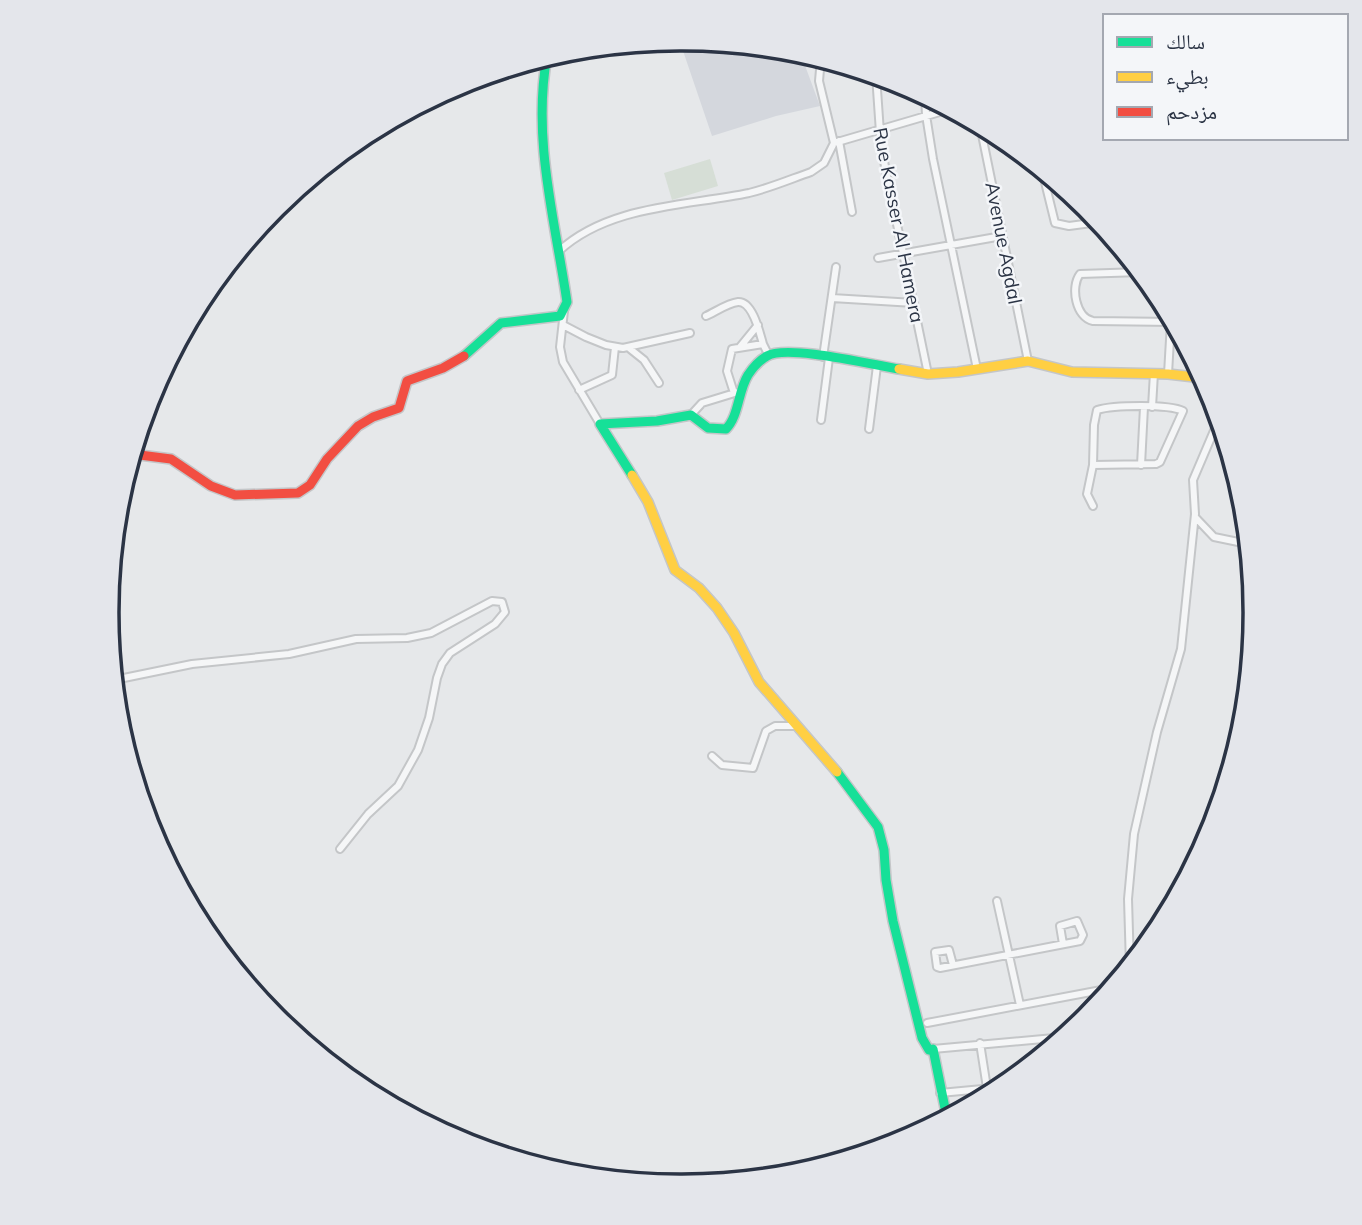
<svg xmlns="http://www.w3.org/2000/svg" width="1362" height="1225" font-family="Mulish,'Noto Naskh Arabic',sans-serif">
  <rect width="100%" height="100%" fill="#e6e8ea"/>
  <!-- built -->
  <path fill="#d4d7dd" d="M679,39L800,52L820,106L776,116L712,136Z"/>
  <!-- green -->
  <path fill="#d6ded6" d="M710,159L718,186L672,200L664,173Z"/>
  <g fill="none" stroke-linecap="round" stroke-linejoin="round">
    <defs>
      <path id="street" d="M876,75L881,147L928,374
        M925,95L926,115L933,159L977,369
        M980,125L1028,361
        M839,141L852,212
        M834,143L950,109
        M1042,170L1055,223L1069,226L1099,222
        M559,251C609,205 686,206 749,193C770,188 791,179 811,172L824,163L834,143L819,81L821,58
        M878,258L1002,236
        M1141,272L1080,274C1070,287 1076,318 1093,321L1174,322
        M832,298L914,303
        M564,311L560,347L563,362L600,424
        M706,316C715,312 728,303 738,302C753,301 760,334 763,344
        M563,325L586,337L606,345L623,348L690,333
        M740,347L758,325
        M629,348L644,360L659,383
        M823,357L836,267
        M1168,374L1171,322
        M579,390L612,375L615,347
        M734,393L727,371L732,349L763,344L768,354
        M1152,407L1154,373
        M691,415L702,403L738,392
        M821,420L829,358
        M869,429L877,366
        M1093,465L1156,464L1160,462L1183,411C1169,404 1113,405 1097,410L1094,425L1093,465L1087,494L1093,506
        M1141,465L1144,407
        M1195,517L1214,537L1248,544
        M114,680L192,664L289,654L356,639L407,638L431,633L492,601L502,602L505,612L495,624L450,653L442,664L437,678L429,718L418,750L398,786L368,814L340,849
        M712,756L722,765L753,768L766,731L775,726H796
        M997,901L1020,1005
        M953,965L949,950L935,952L937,967L940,968L1080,941L1083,935L1077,921L1060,926L1063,944
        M1130,966L1128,899L1134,834L1157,732L1181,649L1195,514L1193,480L1219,419
        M927,1023L1112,988
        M980,1043L987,1088
        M933,1049L1065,1037
        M940,1093L1004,1087"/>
      <path id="fast" d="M464,356L501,323L560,316L567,302C555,220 532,139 547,56
        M632,475L600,424L657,421L691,415L708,428L726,429C739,416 738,391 748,375C752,369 760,360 767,356C787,344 873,365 899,369
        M837,772L878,827L884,850L886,880L893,921L922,1038L929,1050L933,1049L947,1118"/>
      <path id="slow" d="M899,369L928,374L958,372L1028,361L1072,372L1168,374L1203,378
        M632,475L648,502L675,570L699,588L717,608L734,633L759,682L837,772"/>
      <path id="jam" d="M132,454L171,459L211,486L235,495L298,493L310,485L327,459L358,426L373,417L399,408L407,381L443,368L464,356"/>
    </defs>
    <!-- street casing -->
    <use href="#street" stroke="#c4c6c8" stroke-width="10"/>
    <!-- fast casing -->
    <use href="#fast" stroke="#c4c6c8" stroke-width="12"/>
    <!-- slow casing -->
    <use href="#slow" stroke="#c4c6c8" stroke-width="12"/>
    <!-- jam casing -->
    <use href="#jam" stroke="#c4c6c8" stroke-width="12"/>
    <!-- street -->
    <use href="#street" stroke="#f5f6f7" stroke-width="6"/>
    <!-- fast -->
    <use href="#fast" stroke="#16e098" stroke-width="9"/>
    <!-- slow -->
    <use href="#slow" stroke="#ffcf43" stroke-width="9"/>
    <!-- jam -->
    <use href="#jam" stroke="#f24e42" stroke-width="9"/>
  </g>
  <g text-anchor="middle" stroke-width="5" stroke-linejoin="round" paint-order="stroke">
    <!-- street labels -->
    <g font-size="19" fill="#2b3445" stroke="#f4f6f9">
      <text transform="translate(899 225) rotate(79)" y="7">Rue Kasser Al Hamera</text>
      <text transform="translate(1004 243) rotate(79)" y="7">Avenue Agdal</text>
    </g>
  </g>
  <!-- crop -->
  <path d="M0 0H1362V1225H0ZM680 51H682A561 561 0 0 1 1243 612V613A561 561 0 0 1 682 1174H680A561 561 0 0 1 119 613V612A561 561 0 0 1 680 51Z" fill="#e4e6eb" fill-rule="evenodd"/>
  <path fill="none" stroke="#2b3445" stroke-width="3.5" d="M680 51H682A561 561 0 0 1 1243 612V613A561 561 0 0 1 682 1174H680A561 561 0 0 1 119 613V612A561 561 0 0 1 680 51Z"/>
  <!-- legend -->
  <rect x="1103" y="14" width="245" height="126" fill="#f4f6f9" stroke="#a4a8b1" stroke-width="2"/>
  <rect x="1117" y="37" width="35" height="10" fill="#16e098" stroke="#a4a8b1" stroke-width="2"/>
  <text x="1166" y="49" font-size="21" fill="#2b3445">سالك</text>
  <rect x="1117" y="72" width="35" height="10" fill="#ffcf43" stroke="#a4a8b1" stroke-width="2"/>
  <text x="1166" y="84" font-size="21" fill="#2b3445">بطيء</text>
  <rect x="1117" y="107" width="35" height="10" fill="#f24e42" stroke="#a4a8b1" stroke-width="2"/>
  <text x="1166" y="119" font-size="21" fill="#2b3445">مزدحم</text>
</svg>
